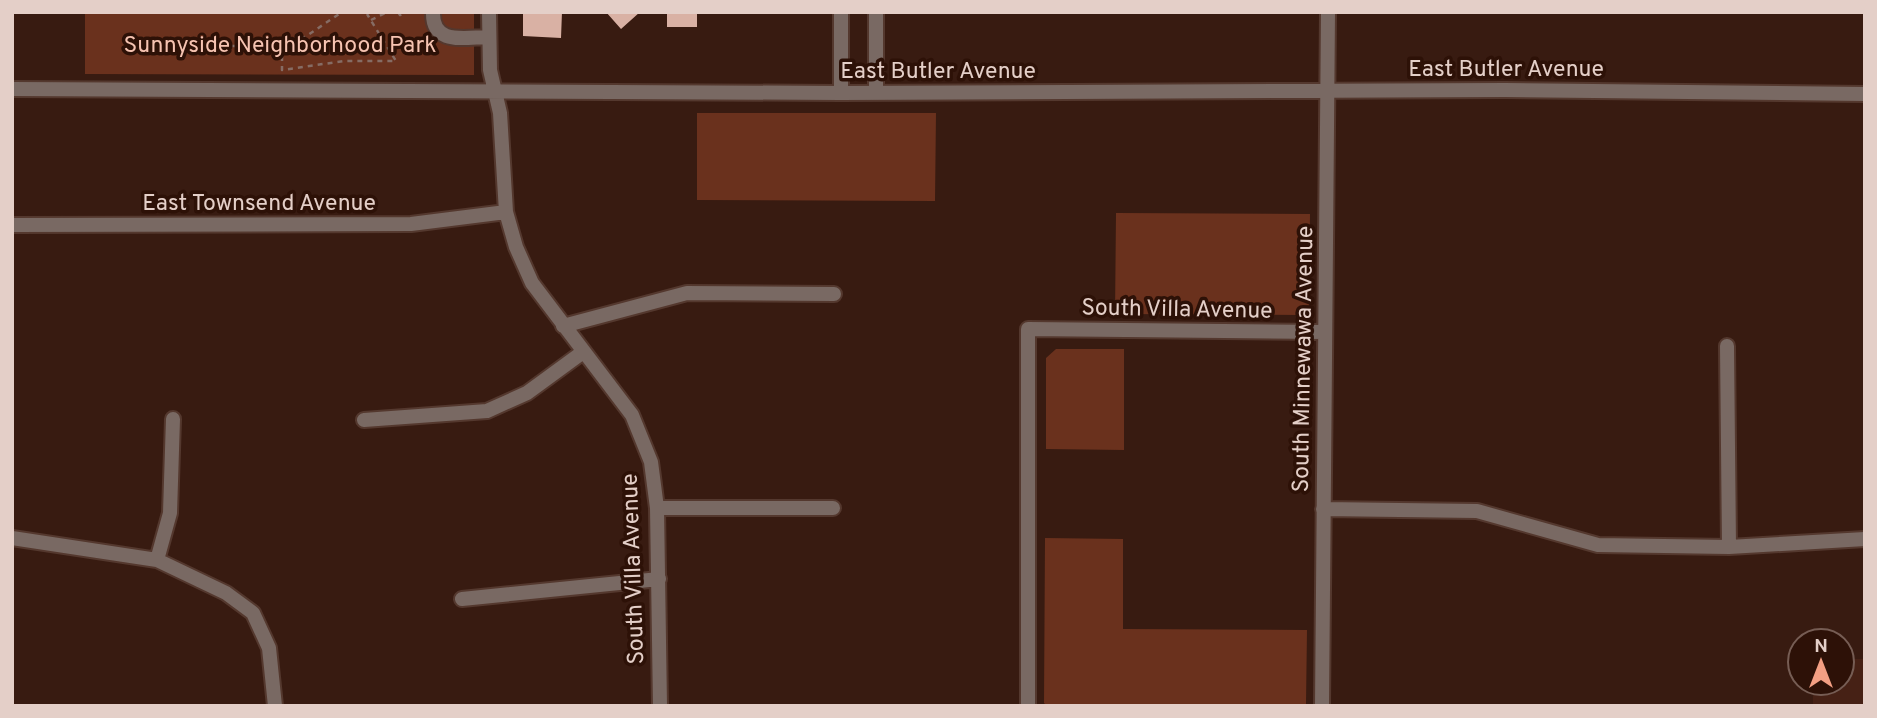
<svg xmlns="http://www.w3.org/2000/svg" width="1877" height="718" font-family="Overpass,sans-serif">
  <rect width="100%" height="100%" fill="#381b11"/>
  <!-- built -->
  <path fill="#462115" d="M1842,659H1865V706H1813V683H1842Z"/>
  <!-- green -->
  <path fill="#6a311d" d="M85,12H474V75L85,74Z
    M697,113H936L935,201L697,200Z
    M1116,213L1310,214L1309,306L1300,315L1115,314Z
    M1056,349H1124V450L1046,449V358Z
    M1045,538L1123,539V629L1307,630L1306,704L1047,706L1044,703Z"/>
  <!-- building -->
  <path fill="#d9b1a4" d="M523,12H562L561,38L523,36Z
    M606,12H640L621,29Z
    M667,12H697V27H667Z"/>
  <g fill="none" stroke-linecap="round" stroke-linejoin="round">
    <defs>
      <path id="minor" d="M433,12C432,46 465,37 489,37
        M489,12L490,70L500,113L506,212L516,247L532,283L632,415L651,462L657,508L660,706
        M841,12V93
        M876,12V93
        M12,89L841,93L1505,90L1865,94
        M12,225L411,224L506,212
        M563,326L687,293L834,294
        M1727,346L1729,547
        M173,419L170,513L157,560L226,593L253,613L269,648L275,706
        M364,420L487,411L527,393L583,352
        M657,508H833
        M1323,509L1477,511L1598,545L1729,547L1865,539
        M12,538L157,560
        M462,599L659,579
        M1028,706V329L1324,332
        M1322,706L1328,12"/>
    </defs>
    <!-- minor casing -->
    <use href="#minor" stroke="#54382e" stroke-width="18"/>
    <!-- path -->
    <path stroke="#866c64" stroke-width="2.5" stroke-dasharray="5 5" stroke-linecap="butt" d="M398,12L400,15L408,12
      M371,20L387,12
      M222,46H282L305,37L342,12
      M282,46V70L344,61H396L367,14"/>
    <!-- minor -->
    <use href="#minor" stroke="#796963" stroke-width="14"/>
  </g>
  <g text-anchor="middle" stroke-width="7" stroke-linejoin="round" paint-order="stroke">
    <!-- park labels -->
    <g font-size="23" fill="#f6c3b1" stroke="#2d1107">
      <text x="280" y="52">Sunnyside Neighborhood Park</text>
    </g>
    <!-- street labels -->
    <g font-size="23" fill="#e4cfc8" stroke="#2d1107">
      <text x="1506" y="76">East Butler Avenue</text>
      <text x="938" y="78">East Butler Avenue</text>
      <text x="259" y="210">East Townsend Avenue</text>
      <text transform="translate(1177 308) rotate(1)" y="8">South Villa Avenue</text>
      <text transform="translate(1302 359) rotate(-89)" y="8">South Minnewawa Avenue</text>
      <text transform="translate(632 569) rotate(-92)" y="8">South Villa Avenue</text>
    </g>
  </g>
  <!-- border -->
  <rect width="1877" height="718" fill="none" stroke="#e4cfc8" stroke-width="28"/>
  <!-- north arrow -->
  <g transform="translate(1821 662)"><circle r="33" fill="#2d1107" stroke="#765d54" stroke-width="2"/>
  <path d="M0-5L12 26L0 18L-12 26Z" fill="#f39f83"/>
  <text y="-10" font-size="19" font-weight="bold" text-anchor="middle" fill="#e4cfc8">N</text>
  </g>
</svg>
